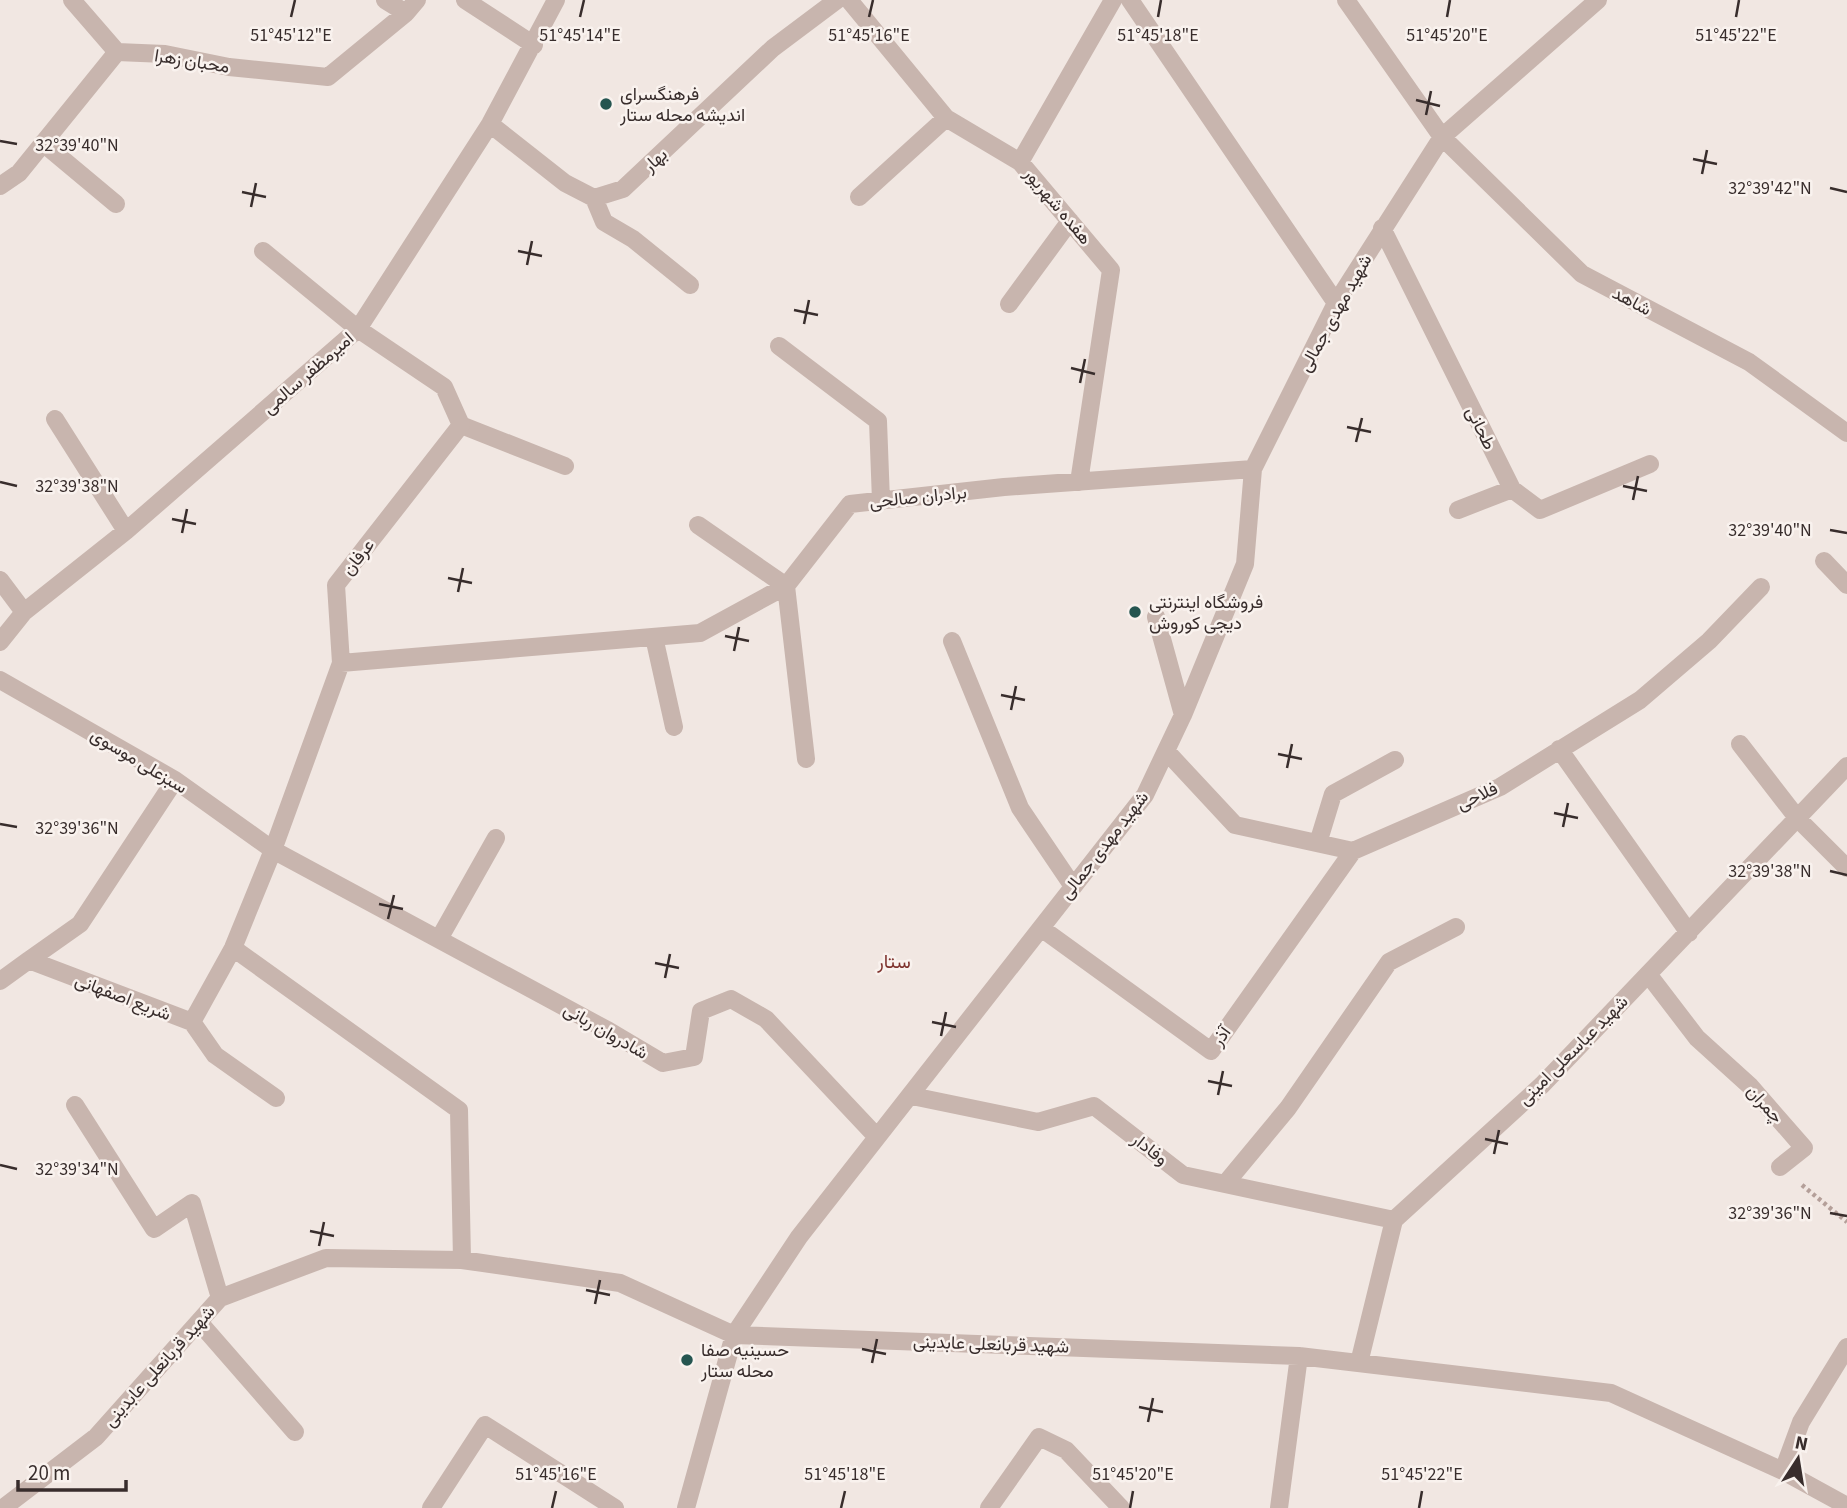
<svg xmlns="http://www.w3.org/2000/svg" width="1847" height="1508" font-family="'Source Sans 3',Vazirmatn,sans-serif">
  <rect width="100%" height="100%" fill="#f1e7e2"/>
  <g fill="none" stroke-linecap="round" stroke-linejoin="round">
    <!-- path -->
    <path stroke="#b49f99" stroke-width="4.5" stroke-dasharray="3.5 3.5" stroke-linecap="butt" d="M1802,1185L1847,1222"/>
    <!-- lane -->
    <path stroke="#c8b5ae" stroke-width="18" d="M43,143L116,204
      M461,425L565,466"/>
    <!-- street -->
    <path stroke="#c8b5ae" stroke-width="18" d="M72,0L117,52
      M385,0L406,13
      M465,0L534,45
      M849,0L946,118L1020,162L1111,270L1079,482
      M1130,0L1336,303
      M1346,0L1442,137L1582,274L1749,362L1847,433
      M490,124L565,183L594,198L623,189L773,48L837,0
      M1020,162L1113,0
      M0,186L19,173L117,52L165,54L229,67L328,77L406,13L417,0
      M859,197L946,118
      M594,198L604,222L633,239L690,285
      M1382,228L1512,489L1540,510L1650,464
      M1009,304L1070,221
      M779,346L878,421L881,501
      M55,419L126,531
      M1458,510L1512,489
      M698,525L786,586L806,759
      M1824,561L1847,585
      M0,580L24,612
      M1156,617L1183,715
      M654,637L674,727
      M952,641L1020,808L1072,885
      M0,642L24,612L126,531L358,329L490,124L556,0
      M341,663L700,633L786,586L850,504L1004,487L1253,469
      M0,680L175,780L273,850L609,1031L663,1063L694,1057L701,1011L731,999L766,1019L877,1137
      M1740,744L1798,819L1847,868
      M1559,749L1689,933
      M1167,752L1235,825L1353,851L1500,787L1640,700L1709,641L1761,587
      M1318,843L1333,794L1395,760
      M1041,928L1211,1051L1353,851
      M439,939L496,838
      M233,948L459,1110L462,1260
      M29,960L80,924L175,780
      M1648,974L1697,1038L1750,1086L1804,1148L1780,1167
      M0,981L29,960L192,1022L233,948L273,850L341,663L336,585L461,425L444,387L358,329L263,251
      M192,1022L215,1055L276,1098
      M912,1096L1038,1122L1094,1106L1183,1175L1394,1220
      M75,1105L154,1229L192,1203L220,1298
      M1225,1184L1288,1108L1389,962L1456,927
      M199,1322L295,1432
      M1359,1363L1394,1220L1542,1085L1847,766
      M1783,1471L1801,1422L1847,1347
      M3,1508L96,1437L220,1298L326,1258L462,1260L620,1283L734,1335L1299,1356L1611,1393L1783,1471L1847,1506
      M431,1508L485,1425L615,1508
      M686,1508L734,1335L799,1237L1145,795L1183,715L1245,564L1253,469L1336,303L1442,137L1598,0
      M989,1508L1039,1437L1066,1450L1121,1508
      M1279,1508L1299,1356"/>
  </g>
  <!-- ticks -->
  <path fill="none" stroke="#382d2c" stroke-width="2.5" d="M291,17L295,0M580,17L584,0M869,17L873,0M1158,17L1161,0M1447,17L1450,0M1736,17L1739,0M1416,100L1440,106M1426,115L1431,91M0,141L17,144M1693,159L1717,164M1702,174L1707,150M1830,188L1847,192M242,192L266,197M251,207L256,183M518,251L542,256M527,265L532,241M794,310L818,315M804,324L809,300M1071,368L1095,374M1080,383L1085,359M1347,427L1371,432M1356,442L1362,418M0,482L17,486M1623,486L1647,491M1633,500L1638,476M172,519L196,524M1830,530L1847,533M182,533L187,509M448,578L472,583M458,592L463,568M725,636L749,641M734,651L739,627M1001,695L1025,700M1011,710L1016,686M1278,754L1302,759M1287,768L1292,744M1554,813L1578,818M0,824L17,827M1563,827L1568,803M1830,871L1847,875M379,904L403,909M388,919L394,895M655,963L679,968M665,978L670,954M932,1022L956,1027M941,1036L946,1012M1208,1081L1232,1086M1218,1095L1223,1071M1485,1139L1508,1144M1494,1154L1499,1130M0,1165L17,1169M1830,1213L1847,1216M310,1231L334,1236M319,1246L324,1222M586,1290L610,1295M595,1304L600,1280M862,1349L886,1354M872,1363L877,1339M1139,1407L1163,1412M1148,1422L1153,1398M552,1508L556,1491M841,1508L845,1491M1130,1508L1133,1491M1419,1508L1422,1491"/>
  <!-- markers -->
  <g fill="#255550" stroke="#f9f2ee" stroke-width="2.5">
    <circle cx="606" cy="104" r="7"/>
    <circle cx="1135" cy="612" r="7"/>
    <circle cx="687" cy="1360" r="7"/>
  </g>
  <g text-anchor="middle" stroke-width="5" stroke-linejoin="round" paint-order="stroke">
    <!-- street labels -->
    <g font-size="18" fill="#382d2c" stroke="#f9f2ee">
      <text transform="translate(192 61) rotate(9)" y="6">محبان زهرا</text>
      <text transform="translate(655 160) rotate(-42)" y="6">بهار</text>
      <text transform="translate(1058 206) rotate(50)" y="6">هفده شهریور</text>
      <text transform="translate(1632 301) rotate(28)" y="6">شاهد</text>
      <text transform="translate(1335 313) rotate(-61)" y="6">شهید مهدی جمالی</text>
      <text transform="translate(308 373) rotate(-41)" y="6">امیرمظفر سالمی</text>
      <text transform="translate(1481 428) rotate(64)" y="6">طحانی</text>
      <text transform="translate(918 497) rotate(-6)" y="6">برادران صالحی</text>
      <text transform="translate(358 557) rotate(-52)" y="6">عرفان</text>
      <text transform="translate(139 761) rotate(31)" y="6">سبزعلی موسوی</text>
      <text transform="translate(1477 796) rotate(-24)" y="6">فلاحی</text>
      <text transform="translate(1104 845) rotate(-52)" y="6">شهید مهدی جمالی</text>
      <text transform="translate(123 997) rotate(21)" y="6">شریع اصفهانی</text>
      <text transform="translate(606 1031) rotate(30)" y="6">شادروان ربانی</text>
      <text transform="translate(1221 1036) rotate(-54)" y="6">آذر</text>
      <text transform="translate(1573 1050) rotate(-45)" y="6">شهید عباسعلی امینی</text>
      <text transform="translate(1765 1104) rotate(48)" y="6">چمران</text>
      <text transform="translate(1150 1149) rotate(38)" y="6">وفادار</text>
      <text transform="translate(991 1344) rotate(2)" y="6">شهید قربانعلی عابدینی</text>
      <text transform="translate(159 1366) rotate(-48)" y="6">شهید قربانعلی عابدینی</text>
    </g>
    <!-- poi labels -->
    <g font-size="18" fill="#382d2c" stroke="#f9f2ee" text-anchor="start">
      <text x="620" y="100">فرهنگسرای<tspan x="620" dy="21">اندیشه محله ستار</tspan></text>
      <text x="1149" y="608">فروشگاه اینترنتی<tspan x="1149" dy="21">دیجی کوروش</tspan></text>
      <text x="701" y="1356">حسینیه صفا<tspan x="701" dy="21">محله ستار</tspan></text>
    </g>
    <!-- neighbourhood labels -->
    <g font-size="19" fill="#7e322d" stroke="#f9f2ee">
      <text x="894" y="968">ستار</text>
    </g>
  </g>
  <g font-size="18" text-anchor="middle" fill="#382d2c" stroke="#f9f2ee" stroke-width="5" stroke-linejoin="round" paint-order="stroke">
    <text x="291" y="41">51°45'12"E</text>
    <text x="580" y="41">51°45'14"E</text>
    <text x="869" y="41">51°45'16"E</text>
    <text x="1158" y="41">51°45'18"E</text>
    <text x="1447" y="41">51°45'20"E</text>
    <text x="1736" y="41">51°45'22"E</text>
    <text x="77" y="151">32°39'40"N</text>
    <text x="1770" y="194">32°39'42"N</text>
    <text x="77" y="492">32°39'38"N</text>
    <text x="1770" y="536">32°39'40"N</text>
    <text x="77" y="834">32°39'36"N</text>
    <text x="1770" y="877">32°39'38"N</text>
    <text x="77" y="1175">32°39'34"N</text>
    <text x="1770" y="1219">32°39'36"N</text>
    <text x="556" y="1480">51°45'16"E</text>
    <text x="845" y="1480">51°45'18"E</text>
    <text x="1133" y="1480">51°45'20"E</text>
    <text x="1422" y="1480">51°45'22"E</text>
  </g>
  <!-- north arrow -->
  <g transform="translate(1798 1459) rotate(12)" stroke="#f9f2ee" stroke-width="5" paint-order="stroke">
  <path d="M0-5L12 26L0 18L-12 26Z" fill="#382d2c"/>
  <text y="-10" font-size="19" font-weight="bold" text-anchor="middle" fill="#382d2c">N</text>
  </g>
  <!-- scale -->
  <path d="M18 1480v10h108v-10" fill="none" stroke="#382d2c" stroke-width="3.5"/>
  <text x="28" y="1480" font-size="21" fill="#382d2c" stroke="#f9f2ee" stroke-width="5" paint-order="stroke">20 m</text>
</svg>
